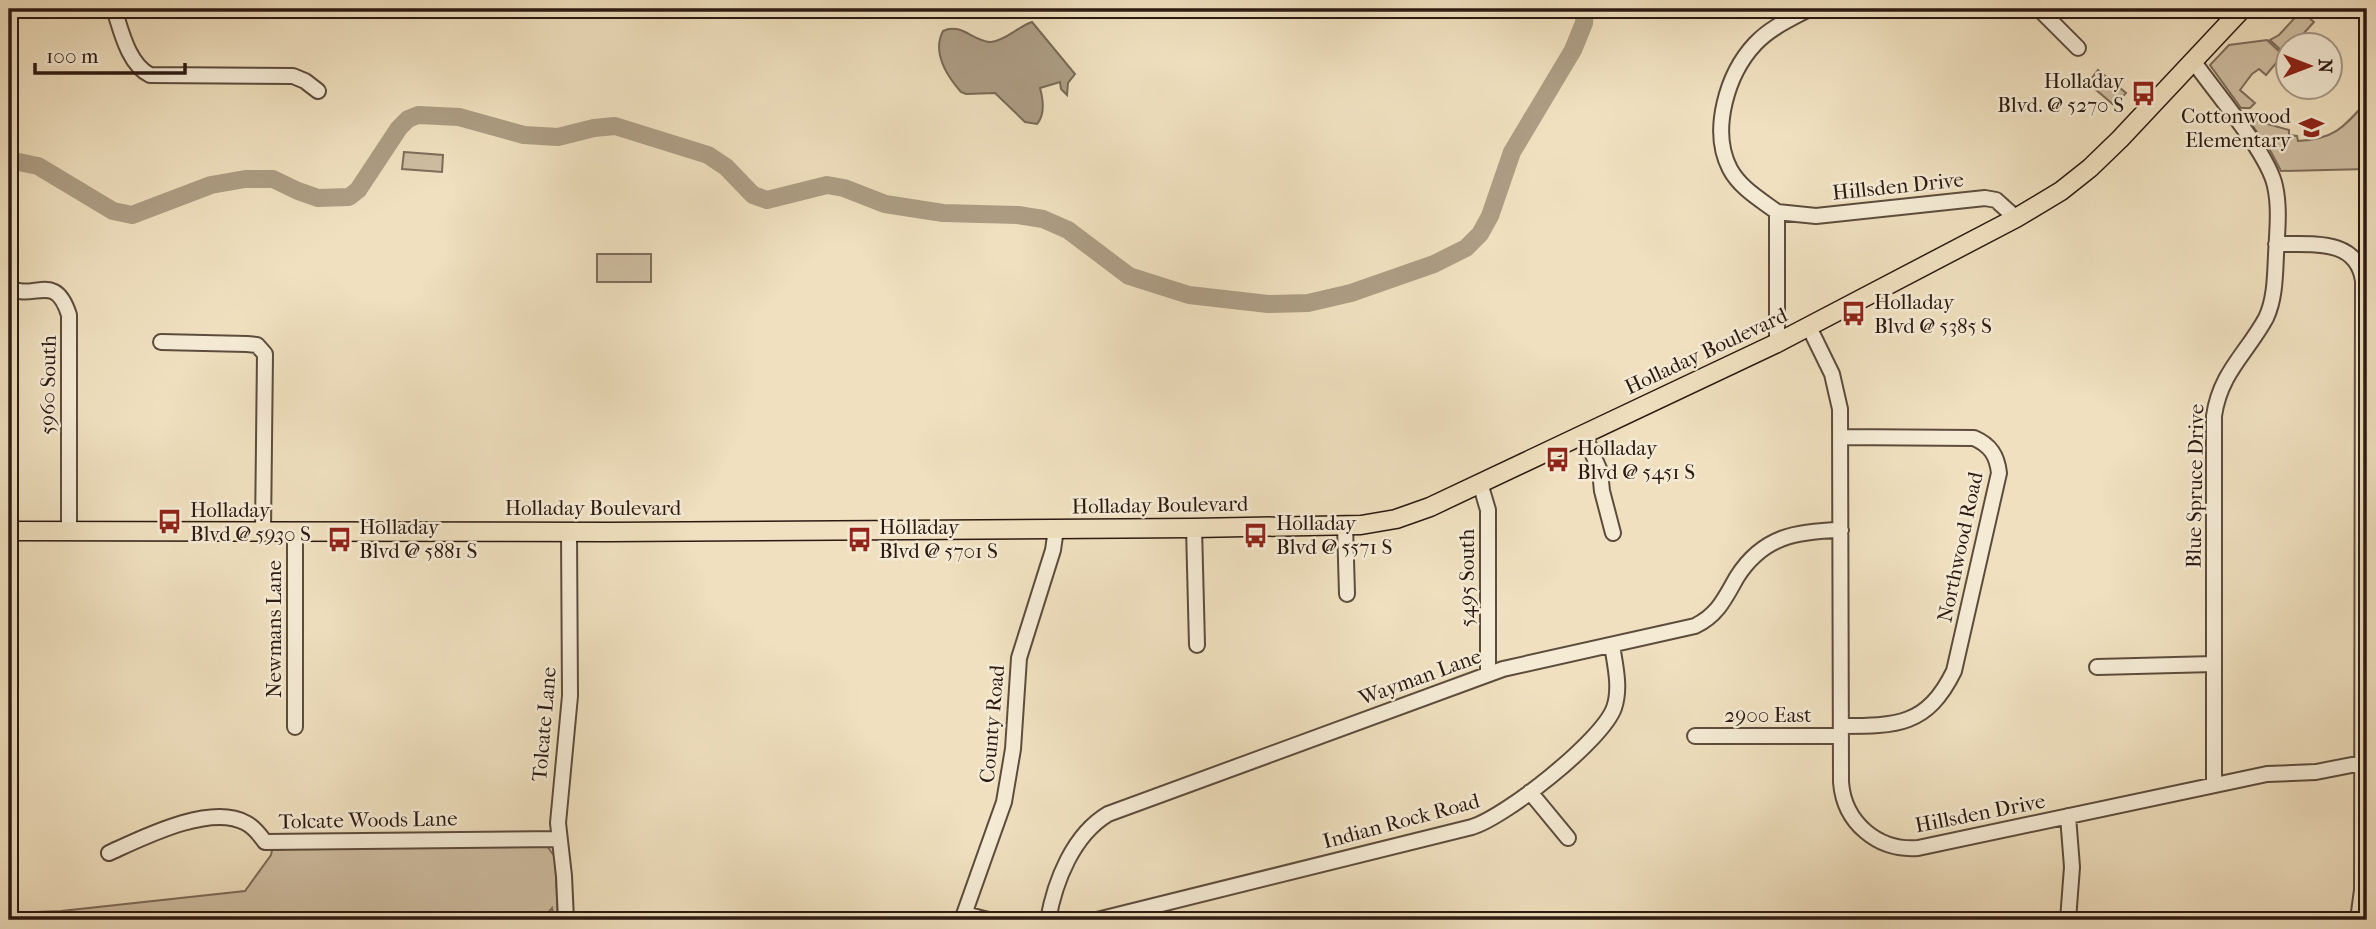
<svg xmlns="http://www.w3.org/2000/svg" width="2376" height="929" font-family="'IM FELL French Canon',serif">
  <rect width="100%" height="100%" fill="#f0e0bf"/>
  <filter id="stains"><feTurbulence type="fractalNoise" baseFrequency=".00286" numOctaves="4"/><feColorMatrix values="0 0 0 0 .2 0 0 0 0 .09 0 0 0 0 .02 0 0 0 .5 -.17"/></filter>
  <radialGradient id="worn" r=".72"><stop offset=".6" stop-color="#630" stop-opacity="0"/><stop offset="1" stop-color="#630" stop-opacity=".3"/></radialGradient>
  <!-- green -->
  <path fill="#cfbea2" stroke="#7e6c5a" stroke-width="2" d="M2301,11L2314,22L2293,45L2288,46L2285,54L2270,40L2279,35Z
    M2267,40L2283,55L2266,75L2259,69L2252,74L2240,90L2255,103L2250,108H2241L2210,65L2229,45Z
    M2098,70L2126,93L2115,106L2088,83Z
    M2367,101V169L2281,171L2271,152L2250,122L2257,121L2289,130V135L2297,136L2298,141C2335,139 2344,127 2367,101Z
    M404,152L443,155L442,172L402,169Z
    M597,254H651V282H597Z
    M327,846H547L555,857L558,920H554L552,908L542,920H9V913L61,911L245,891L271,855L272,850Z"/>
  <!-- water -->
  <path fill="#ad9d84" stroke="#796956" stroke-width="2" d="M1032,22L1075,74L1068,83L1067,95L1061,89L1060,82L1040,88C1043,99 1045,115 1037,124L1025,122L995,93L966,94L961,92C947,76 932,52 943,31C961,22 974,42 991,42C1005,41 1019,26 1032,22Z"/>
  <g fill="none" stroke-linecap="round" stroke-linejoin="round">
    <!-- river -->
    <path stroke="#ad9d84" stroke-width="18" d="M9,160L38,166L113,211L132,215L211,185L245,179H273L298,191L318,198L349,197L358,190L399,128L408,119L418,115L459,117L524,135L558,137L594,128L615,126L708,155L726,167L753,195L767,200L827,185L844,188L885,204L943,213L1018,215L1043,219L1068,230L1129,276L1189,295L1268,304L1308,303L1351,293L1434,264L1466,248L1480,234L1490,216L1512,152L1573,50L1584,23L1585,9"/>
    <defs>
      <path id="minor" d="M114,9C121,30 128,64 150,75L293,76L305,81L318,91
        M2039,9L2078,48
        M2194,62C2215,92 2268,153 2275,186C2280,208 2277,233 2276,255C2275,276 2275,299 2266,318C2247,353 2220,373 2214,416V785
        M1777,212L1816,216L1985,198L1996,200L2016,218
        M2276,244C2310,245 2357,237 2363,281L2362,890L2358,920
        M9,288C35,301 55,271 69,315V531
        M1809,327L1832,374L1840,409L1841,782C1844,823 1878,851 1918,848L2267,774L2316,772L2367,762
        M161,342L247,344L257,345L265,354L263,531
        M1777,343V212C1761,200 1740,188 1730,169C1710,131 1727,74 1755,44C1770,28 1790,19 1809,9
        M1584,434L1600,471L1602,491L1613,533
        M1480,483L1488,510V674
        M1345,525L1347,594
        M1194,528L1197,645
        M295,530V727
        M2097,667L2214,664
        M1841,726C1897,726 1927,726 1954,671L1999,473C1997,455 1990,445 1974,438L1841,437
        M1695,736H1841
        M1530,792L1568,838
        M2068,816L2072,867L2068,920
        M109,853C142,838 210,803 246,823C254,827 260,835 265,842L559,839
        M965,914L988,920
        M566,920L564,876L558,823L570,696L569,532
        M962,920L1004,802L1013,749L1019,658L1053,550L1056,529
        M1048,920C1055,881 1073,835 1108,814L1503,669L1695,626C1718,615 1725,598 1737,577C1763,536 1797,531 1841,530
        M1097,920L1472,827C1505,817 1602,741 1614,708C1621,688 1615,665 1612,645"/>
      <path id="major" d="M9,531L609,532L1194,528L1361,525L1396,519L1430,507L1777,343L2016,218L2061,191L2090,168L2120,139L2242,9"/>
    </defs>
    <!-- minor casing -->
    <use href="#minor" stroke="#5d4c3d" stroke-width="18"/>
    <!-- major casing -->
    <use href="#major" stroke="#2c1a12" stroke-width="21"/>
    <!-- minor -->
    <use href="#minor" stroke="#f5ebd5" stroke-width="14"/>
    <!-- major -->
    <use href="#major" stroke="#f0e0bf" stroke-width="18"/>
  </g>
  <!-- icons -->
  <defs>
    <symbol id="bus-bare" viewBox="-9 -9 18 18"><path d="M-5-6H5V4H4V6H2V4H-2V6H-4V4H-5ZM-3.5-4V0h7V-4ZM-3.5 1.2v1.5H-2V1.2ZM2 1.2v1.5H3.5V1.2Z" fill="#8f2418" stroke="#f5ebd5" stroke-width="2.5" paint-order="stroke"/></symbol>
    <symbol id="school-bare" viewBox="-9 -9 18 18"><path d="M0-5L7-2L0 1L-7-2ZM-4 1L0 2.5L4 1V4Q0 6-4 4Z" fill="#8f2418" stroke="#f5ebd5" stroke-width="2.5" paint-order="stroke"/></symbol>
  </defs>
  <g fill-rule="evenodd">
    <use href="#bus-bare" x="2126" y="76" width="35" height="35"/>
    <use href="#school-bare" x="2294" y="110" width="35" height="35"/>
    <use href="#bus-bare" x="1836" y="296" width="35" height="35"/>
    <use href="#bus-bare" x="1540" y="442" width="35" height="35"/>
    <use href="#bus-bare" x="152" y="504" width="35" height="35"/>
    <use href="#bus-bare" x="1238" y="518" width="35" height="35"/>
    <use href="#bus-bare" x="322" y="522" width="35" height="35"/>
    <use href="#bus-bare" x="842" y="522" width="35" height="35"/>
  </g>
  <g text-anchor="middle" stroke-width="5" stroke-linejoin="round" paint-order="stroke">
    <!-- poi labels -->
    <g font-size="21" fill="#2c1a12" stroke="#f5ebd5" text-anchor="start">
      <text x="2124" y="88" text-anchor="end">Holladay<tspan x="2124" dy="24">Blvd. @ 5270 S</tspan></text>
      <text x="2291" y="123" text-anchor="end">Cottonwood<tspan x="2291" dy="24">Elementary</tspan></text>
      <text x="1874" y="309">Holladay<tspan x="1874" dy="24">Blvd @ 5385 S</tspan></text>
      <text x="1577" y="455">Holladay<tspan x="1577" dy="24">Blvd @ 5451 S</tspan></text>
      <text x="190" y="517">Holladay<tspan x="190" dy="24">Blvd @ 5930 S</tspan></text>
      <text x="1276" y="530">Holladay<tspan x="1276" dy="24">Blvd @ 5571 S</tspan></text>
      <text x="359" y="534">Holladay<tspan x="359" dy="24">Blvd @ 5881 S</tspan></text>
      <text x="879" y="534">Holladay<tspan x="879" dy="24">Blvd @ 5701 S</tspan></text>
    </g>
    <!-- street labels -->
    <g font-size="21" fill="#2c1a12" stroke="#f5ebd5">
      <text transform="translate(1898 186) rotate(-6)" y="7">Hillsden Drive</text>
      <text transform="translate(1706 351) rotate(-25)" y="7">Holladay Boulevard</text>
      <text transform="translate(48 385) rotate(-89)" y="7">5960 South</text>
      <text transform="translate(2195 486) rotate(-89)" y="7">Blue Spruce Drive</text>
      <text transform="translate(1160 505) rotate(-1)" y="7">Holladay Boulevard</text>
      <text x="593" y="515">Holladay Boulevard</text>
      <text transform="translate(1960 547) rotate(-78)" y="7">Northwood Road</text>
      <text transform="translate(1467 578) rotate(-90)" y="7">5495 South</text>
      <text transform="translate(274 629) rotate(-90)" y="7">Newmans Lane</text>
      <text transform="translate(1420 677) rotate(-20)" y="7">Wayman Lane</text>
      <text x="1768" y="722">2900 East</text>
      <text transform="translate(544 724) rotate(-85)" y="7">Tolcate Lane</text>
      <text transform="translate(992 724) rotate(-85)" y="7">County Road</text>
      <text transform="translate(1980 813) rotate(-11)" y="7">Hillsden Drive</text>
      <text transform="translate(368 820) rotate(-1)" y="7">Tolcate Woods Lane</text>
      <text transform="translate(1401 821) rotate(-15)" y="7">Indian Rock Road</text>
    </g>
  </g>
  <!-- margin -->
  <rect width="2376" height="929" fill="none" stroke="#f0e0bf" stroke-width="35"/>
  <rect x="10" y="10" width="2355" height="908" fill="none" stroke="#2c1a12" stroke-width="3.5"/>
  <rect x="18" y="18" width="2341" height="894" fill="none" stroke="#2c1a12" stroke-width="2"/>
  <!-- north arrow -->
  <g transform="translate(2309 66) rotate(90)"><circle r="33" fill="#f5ebd5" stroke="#a59787" stroke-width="2"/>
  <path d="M0-5L12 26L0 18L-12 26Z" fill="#8f2418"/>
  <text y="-10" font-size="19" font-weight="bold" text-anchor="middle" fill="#2c1a12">N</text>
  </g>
  <!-- scale -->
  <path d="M35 63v10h150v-10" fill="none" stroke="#2c1a12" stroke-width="3.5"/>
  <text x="46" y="63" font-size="21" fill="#2c1a12" stroke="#f5ebd5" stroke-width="5" paint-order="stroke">100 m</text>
  <rect width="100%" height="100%" filter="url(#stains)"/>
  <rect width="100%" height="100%" fill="url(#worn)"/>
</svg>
